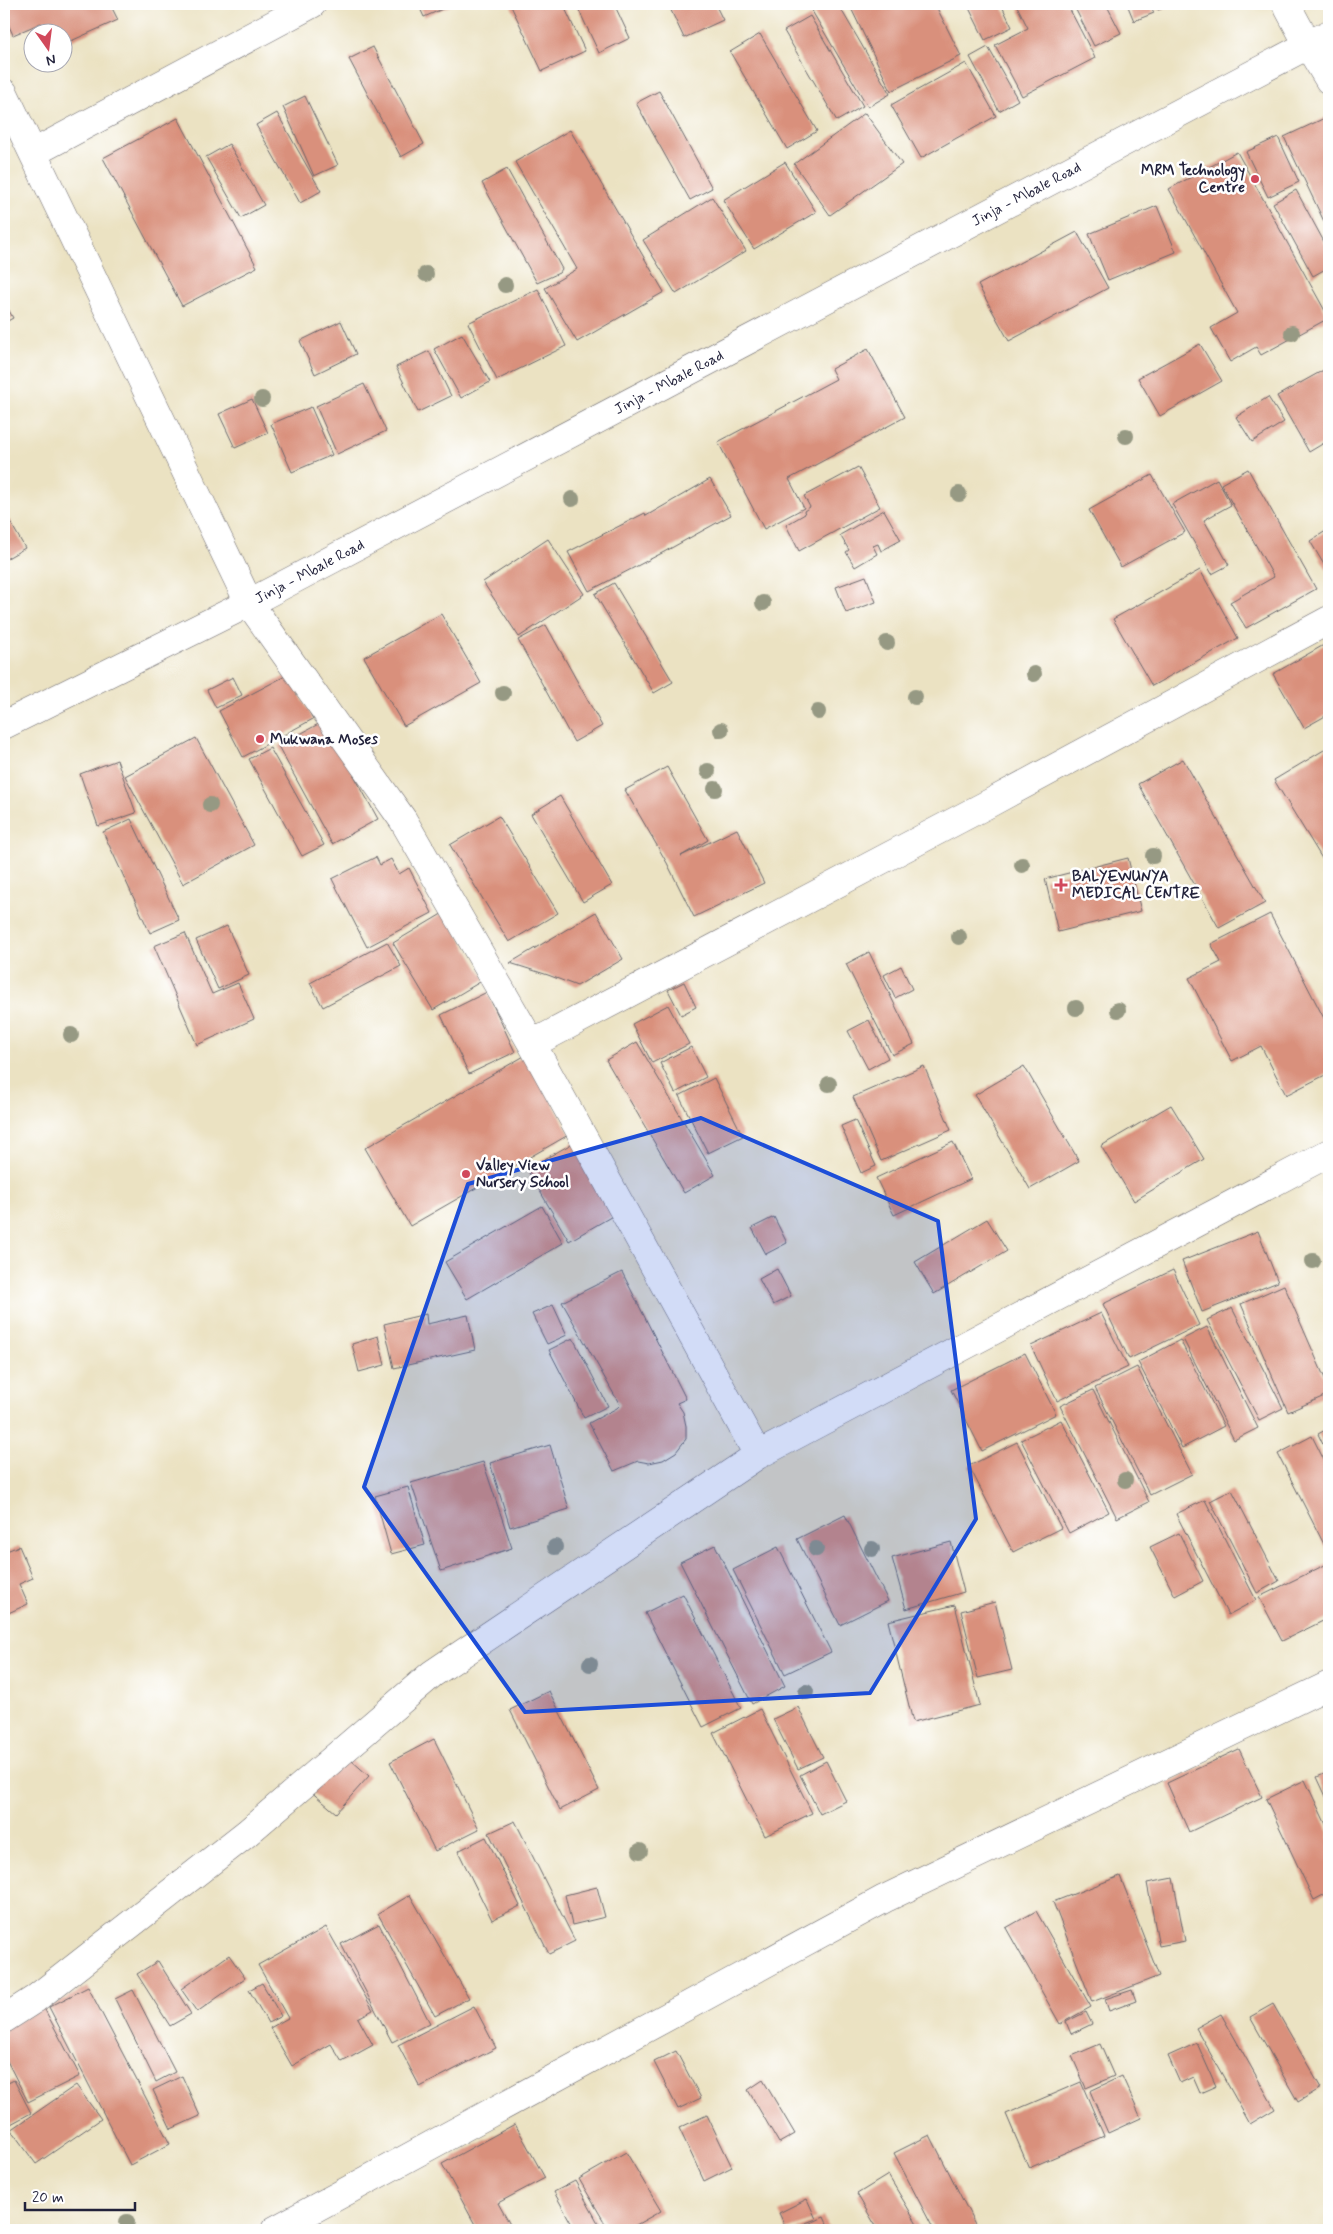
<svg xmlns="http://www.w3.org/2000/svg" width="1333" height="2234" font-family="Mynerve,sans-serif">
  <rect width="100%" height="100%" fill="#fff"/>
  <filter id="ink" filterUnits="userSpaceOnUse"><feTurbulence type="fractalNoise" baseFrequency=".02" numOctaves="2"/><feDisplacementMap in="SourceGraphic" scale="10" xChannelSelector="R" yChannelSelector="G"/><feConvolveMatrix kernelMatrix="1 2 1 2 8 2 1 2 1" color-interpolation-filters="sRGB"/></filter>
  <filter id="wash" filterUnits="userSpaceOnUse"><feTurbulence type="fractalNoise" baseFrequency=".0096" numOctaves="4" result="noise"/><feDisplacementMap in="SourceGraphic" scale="20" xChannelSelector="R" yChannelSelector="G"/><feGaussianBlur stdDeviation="1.12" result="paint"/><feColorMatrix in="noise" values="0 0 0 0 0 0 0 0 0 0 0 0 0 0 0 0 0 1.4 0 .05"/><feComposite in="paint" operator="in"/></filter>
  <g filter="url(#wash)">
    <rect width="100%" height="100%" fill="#ebe2c2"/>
    <g id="blocks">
      <!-- building -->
      <path fill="#d9907c" d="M4,4H110L118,20L62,45V32H45L41,23L13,35L4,15Z
        M418,4H454L424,17Z
        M510,4H563L585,51L542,71Z
        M576,4H614L630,38L599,53Z
        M668,4H715L723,20L684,38Z
        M825,4H838L890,94L868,107L812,11Z
        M849,4H935L961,56L891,91Z
        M967,4H1001L1012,27L985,40Z
        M1016,4H1067L1095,58L1022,96L995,45L1028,28Z
        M1073,4H1106L1121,33L1094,46Z
        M1127,4H1150L1154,13L1134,21Z
        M1155,4H1176L1158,10Z
        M810,16L863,106L837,121L784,31Z
        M760,34L817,131L787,149L730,52Z
        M373,47L424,144L401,157L349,59Z
        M988,47L1018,100L999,111L970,57Z
        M966,63L996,116L921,158L891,105Z
        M659,91L712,188L690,200L636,103Z
        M305,96L338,165L314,176L283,107Z
        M277,113L321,191L300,203L256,125Z
        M865,113L902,164L830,215L794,164Z
        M1329,116V232L1284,137Z
        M178,118L257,267L182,306L103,158Z
        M570,130L664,292L577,342L545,288L577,269L515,162Z
        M1278,137L1299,182L1268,197L1246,152Z
        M229,144L264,205L241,218L206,157Z
        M1237,152L1329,318L1261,355L1256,347L1230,362L1211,328L1237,313L1169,189Z
        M785,162L816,212L754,249L723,200Z
        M507,169L562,269L559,273L537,283L482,183Z
        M1296,190L1329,251V267L1313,276L1273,203Z
        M712,197L746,251L676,294L643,240Z
        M1157,206L1176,252L1108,280L1089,234Z
        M1077,232L1108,288L1009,341L978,285Z
        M538,289L566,346L497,380L468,323Z
        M4,301L13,318L4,323Z
        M341,321L356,354L315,374L300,341Z
        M462,334L490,382L461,398L434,349Z
        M1200,344L1222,381L1160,416L1138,378Z
        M868,349L905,417L789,479L804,508L764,529L718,442L836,379L831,369Z
        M429,351L451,396L418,412L396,367Z
        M1329,367V440L1309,452L1277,396Z
        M364,384L386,431L337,454L316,406Z
        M1268,397L1284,422L1252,442L1236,417Z
        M252,399L268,433L235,448L219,414Z
        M311,407L332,455L292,472L271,424Z
        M858,467L880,507L799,551L786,525L805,514L804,511L810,507L804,496Z
        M1248,469L1316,589L1246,628L1230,602L1274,577L1221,484Z
        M1152,475L1185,532L1121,567L1089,510Z
        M710,479L731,515L664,552L589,591L568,552L645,513L646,516Z
        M1217,479L1231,505L1204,520L1229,565L1212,574L1172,504Z
        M884,510L901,540L881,551L878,544L873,546L877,554L855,567L846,552L849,550L840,535Z
        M4,511L25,548L4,560Z
        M1329,529V573L1310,541Z
        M548,539L584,594L519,637L483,582Z
        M1200,570L1238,638L1152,686L1113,619Z
        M866,576L876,602L846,613L836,587Z
        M614,583L673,682L654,693L595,594Z
        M441,614L481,683L404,726L364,657Z
        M546,625L602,726L574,742L518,640Z
        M1329,642V714L1304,728L1273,674Z
        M289,674L313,719L243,757L219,711Z
        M233,677L242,695L216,708L207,690Z
        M324,721L378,819L332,844L278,746Z
        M196,738L254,845L183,884L125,776Z
        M1329,747V870L1274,780Z
        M270,748L324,845L302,856L249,759Z
        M1183,759L1265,903L1219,928L1138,784Z
        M117,760L136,813L98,826L80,774Z
        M667,767L708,840L681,856L737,829L764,883L694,917L667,863L625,790Z
        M560,796L612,885L583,902L531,814Z
        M499,816L558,913L509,942L450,845Z
        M131,819L179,920L150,933L103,832Z
        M376,857L380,865L391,859L399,874L409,868L432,913L367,947L332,879Z
        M1128,858L1141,911L1058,932L1045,879Z
        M445,912L485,979L433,1010L393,943Z
        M596,912L623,959L577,986L548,975L510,963Z
        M1270,914L1329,1028V1073L1286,1095L1261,1046L1232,1061L1189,978L1221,962L1211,944Z
        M227,926L249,975L218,989L196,940Z
        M185,933L212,994L238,983L254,1019L197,1045L154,946Z
        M387,942L401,966L323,1007L310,983Z
        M869,952L914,1044L892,1055L846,964Z
        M901,966L912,989L895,998L884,975Z
        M684,982L696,1007L681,1015L668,990Z
        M487,992L515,1052L469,1074L441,1015Z
        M668,1005L689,1044L652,1063L632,1024Z
        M869,1020L888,1058L868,1069L848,1031Z
        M637,1042L715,1175L684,1193L606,1060Z
        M691,1047L706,1077L675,1093L660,1063Z
        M526,1055L570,1134L410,1226L365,1148Z
        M924,1066L951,1130L881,1161L853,1097Z
        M1024,1066L1079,1161L1030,1189L975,1095Z
        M714,1078L743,1136L708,1153L679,1096Z
        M1171,1105L1204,1159L1134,1201L1101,1146Z
        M855,1120L876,1166L861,1173L841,1126Z
        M575,1142L616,1214L569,1241L527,1169Z
        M953,1142L971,1179L894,1215L876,1178Z
        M542,1206L563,1243L467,1299L445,1262Z
        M774,1217L787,1243L766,1254L752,1228Z
        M987,1219L1007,1251L934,1294L915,1262Z
        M1258,1231L1278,1282L1202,1312L1182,1261Z
        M777,1269L791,1296L773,1305L759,1279Z
        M1173,1270L1199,1325L1129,1359L1103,1304Z
        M622,1272L686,1399L677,1403L683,1412L686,1426V1439L676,1452L663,1460L649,1463L638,1461L614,1471L589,1423L617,1408L620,1405L562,1302Z
        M1284,1285L1329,1388V1394L1288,1412L1241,1304Z
        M553,1305L567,1335L547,1344L532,1314Z
        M1232,1308L1283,1408L1259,1420L1207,1320Z
        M1101,1313L1128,1367L1057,1401L1031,1346Z
        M426,1314L427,1324L468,1315L475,1350L394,1368L384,1324Z
        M1207,1327L1258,1428L1234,1440L1183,1339Z
        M378,1336L385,1365L359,1372L352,1344Z
        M573,1338L608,1406L584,1418L549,1350Z
        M1180,1340L1224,1426L1182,1448L1138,1362Z
        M1025,1353L1056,1414L982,1451L951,1390Z
        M1137,1367L1192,1474L1150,1495L1095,1388Z
        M1093,1390L1149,1502L1117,1518L1060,1406Z
        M1061,1420L1109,1512L1069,1533L1021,1440Z
        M1329,1428V1457L1318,1434Z
        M1312,1436L1329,1470V1554L1278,1454Z
        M1017,1442L1061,1528L1013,1552L969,1466Z
        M550,1445L569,1509L510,1527L490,1463Z
        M483,1462L512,1548L441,1571L411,1483Z
        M408,1487L425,1545L391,1554L375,1496Z
        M1232,1490L1279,1581L1257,1593L1210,1501Z
        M1205,1500L1256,1600L1228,1615L1176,1514Z
        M845,1515L888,1601L840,1625L797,1539Z
        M1179,1533L1203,1581L1175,1596L1150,1547Z
        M951,1542L964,1592L906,1609L892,1558Z
        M715,1545L785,1686L752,1704L680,1562Z
        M19,1546L33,1578L19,1584L28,1604L4,1615V1552Z
        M778,1547L831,1652L785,1674L733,1570Z
        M1329,1563V1618L1282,1641L1259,1597Z
        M683,1594L741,1708L703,1727L645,1613Z
        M995,1602L1012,1670L978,1678L961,1611Z
        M955,1605L980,1705L913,1722L888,1621Z
        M549,1691L599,1790L560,1810L510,1710Z
        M798,1707L823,1757L798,1769L773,1719Z
        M760,1709L812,1813L765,1836L713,1733Z
        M434,1739L479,1829L435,1851L390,1762Z
        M1239,1749L1262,1797L1189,1832L1167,1783Z
        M342,1752L369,1776L336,1813L309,1790Z
        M826,1761L846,1801L820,1814L800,1775Z
        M1329,1772V1803L1317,1777Z
        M1305,1780L1329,1831V1892L1314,1900L1266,1799Z
        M515,1821L575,1941L549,1954L489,1833Z
        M486,1837L520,1906L492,1920L458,1851Z
        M1120,1876L1159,1976L1092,2002L1053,1902Z
        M1173,1878L1185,1941L1159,1946L1147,1883Z
        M597,1887L605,1917L572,1925L565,1895Z
        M410,1895L469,1998L435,2016L378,1914Z
        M1036,1911L1091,2007L1060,2024L1006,1928Z
        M379,1924L430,2023L392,2042L341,1944Z
        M326,1927L373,2010L358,2018L373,2045L342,2062L331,2044L292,2066L270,2028L288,2018L258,1965Z
        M229,1955L245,1978L197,2012L181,1989Z
        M158,1961L191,2014L170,2026L137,1974Z
        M262,1983L281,2016L268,2023L249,1990Z
        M88,1987L170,2144L130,2165L49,2007Z
        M133,1990L175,2072L156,2082L115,1999Z
        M1132,1990L1136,2001L1109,2011L1105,1999Z
        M1273,2004L1321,2088L1298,2102L1250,2017Z
        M474,2006L496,2048L420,2087L398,2045Z
        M44,2008L80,2076L28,2102L4,2055V2028Z
        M1086,2012L1092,2024L1071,2034L1066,2022Z
        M1221,2014L1275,2109L1250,2124L1196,2028Z
        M1197,2043L1216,2086L1200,2093L1193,2077L1180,2083L1168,2056Z
        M1100,2044L1114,2076L1086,2088L1072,2056Z
        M676,2051L701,2098L678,2109L654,2062Z
        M182,2076L200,2116L171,2129L153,2090Z
        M1122,2076L1141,2118L1108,2133L1090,2091Z
        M14,2080L31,2113L9,2125L4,2115V2085Z
        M763,2080L795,2134L779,2143L748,2090Z
        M1081,2082L1104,2136L1029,2168L1006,2114Z
        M76,2085L101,2119L36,2164L11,2130Z
        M707,2115L732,2167L704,2181L679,2128Z
        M515,2124L545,2178L498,2203L513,2230H478L442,2164Z
        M930,2135L978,2230H934L894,2153Z
        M626,2152L661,2211L627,2230H609L579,2179Z
        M888,2175L921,2230H878L857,2194Z
        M575,2181L602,2230H575L554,2192Z
        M807,2199L816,2219L787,2230L779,2213Z
        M824,2217L830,2230H795Z"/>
    </g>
  </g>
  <g filter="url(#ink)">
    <use href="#blocks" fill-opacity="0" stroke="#68656a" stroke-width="1"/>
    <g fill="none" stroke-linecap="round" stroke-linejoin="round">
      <defs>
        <path id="minor" d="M1286,4L1308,45L1329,80
          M4,93L249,603L403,820L532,1044L758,1455L1329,1153
          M33,153L312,4
          M532,1044L988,804L1329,620
          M4,2019L35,1999L247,1833L432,1674L758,1455
          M275,2230L884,1899L1329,1685"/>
        <g id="major">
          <path id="s1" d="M4,725L249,603L1329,34"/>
        </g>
      </defs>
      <!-- minor casing -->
      <use href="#minor" stroke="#68656a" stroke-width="29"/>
      <!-- major casing -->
      <use href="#major" stroke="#68656a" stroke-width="29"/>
      <!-- minor -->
      <use href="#minor" stroke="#fff" stroke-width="28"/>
      <!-- major -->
      <use href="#major" stroke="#fff" stroke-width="28"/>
    </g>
    <!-- trees -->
    <g fill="#969983">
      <circle cx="426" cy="274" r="8"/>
      <circle cx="505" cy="285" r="8"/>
      <circle cx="1292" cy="333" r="8"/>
      <circle cx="262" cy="399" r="8"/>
      <circle cx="1126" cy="436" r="8"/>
      <circle cx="959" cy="494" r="8"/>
      <circle cx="572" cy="499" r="8"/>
      <circle cx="763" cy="603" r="8"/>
      <circle cx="887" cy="643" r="8"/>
      <circle cx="1034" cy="674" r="8"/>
      <circle cx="503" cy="693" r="8"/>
      <circle cx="915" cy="697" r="8"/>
      <circle cx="818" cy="712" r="8"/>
      <circle cx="721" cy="730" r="8"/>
      <circle cx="708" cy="771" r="8"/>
      <circle cx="715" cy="789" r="8"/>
      <circle cx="210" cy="805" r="8"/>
      <circle cx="1153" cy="856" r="8"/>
      <circle cx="1022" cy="865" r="8"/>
      <circle cx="959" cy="937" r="8"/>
      <circle cx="1076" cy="1008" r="8"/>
      <circle cx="1118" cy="1010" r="8"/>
      <circle cx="71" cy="1035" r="8"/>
      <circle cx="829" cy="1084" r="8"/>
      <circle cx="1313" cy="1261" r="8"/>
      <circle cx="1125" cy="1480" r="8"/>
      <circle cx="555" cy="1547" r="8"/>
      <circle cx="816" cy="1549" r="8"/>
      <circle cx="872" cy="1549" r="8"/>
      <circle cx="590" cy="1664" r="8"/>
      <circle cx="806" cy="1692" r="8"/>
      <circle cx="640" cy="1851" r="8"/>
      <circle cx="127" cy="2222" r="8"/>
    </g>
  </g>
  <!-- marked area -->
  <path fill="#1d4ed8" fill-opacity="0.2" stroke="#1d4ed8" stroke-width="4" stroke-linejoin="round" d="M701,1118L938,1221L976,1519L870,1693L525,1712L364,1487L468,1184Z"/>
  <!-- markers -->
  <g fill="#d1495b" stroke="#fff" stroke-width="2">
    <circle cx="1255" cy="179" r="5"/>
    <circle cx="260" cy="739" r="5"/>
    <path d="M1058.5 877.5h5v5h5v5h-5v5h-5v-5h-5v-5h5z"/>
    <circle cx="466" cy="1174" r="5"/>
  </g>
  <g text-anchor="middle" stroke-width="5" stroke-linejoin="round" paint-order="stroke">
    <!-- poi labels -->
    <g font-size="15" font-weight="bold" fill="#22223b" stroke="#fff" text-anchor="start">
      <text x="1245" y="175" text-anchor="end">MRM Technology<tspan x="1245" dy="17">Centre</tspan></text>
      <text x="270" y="744">Mukwana Moses</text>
      <text x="1072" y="881">BALYEWUNYA<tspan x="1072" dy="17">MEDICAL CENTRE</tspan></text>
      <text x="476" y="1170">Valley View<tspan x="476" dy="17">Nursery School</tspan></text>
    </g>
    <!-- street labels -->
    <g font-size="15" fill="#22223b" stroke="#fff">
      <text dy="5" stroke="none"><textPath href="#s1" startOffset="1152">Jinja - Mbale Road</textPath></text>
      <text dy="5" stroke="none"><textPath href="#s1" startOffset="748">Jinja - Mbale Road</textPath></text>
      <text dy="5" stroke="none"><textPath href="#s1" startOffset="342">Jinja - Mbale Road</textPath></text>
    </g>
  </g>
  <!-- margin -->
  <rect width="1333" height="2234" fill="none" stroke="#fff" stroke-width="20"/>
  <!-- north arrow -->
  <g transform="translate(48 48) rotate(166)"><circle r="24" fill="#ffffff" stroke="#a7a7b1"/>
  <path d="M0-4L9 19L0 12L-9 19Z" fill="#d1495b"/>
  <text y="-8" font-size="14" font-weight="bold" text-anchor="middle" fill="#22223b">N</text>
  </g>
  <!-- scale -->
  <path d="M25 2202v8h110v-8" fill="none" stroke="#22223b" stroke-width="2.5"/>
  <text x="32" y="2202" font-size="15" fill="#22223b" stroke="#ffffff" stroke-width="4" paint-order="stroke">20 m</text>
</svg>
